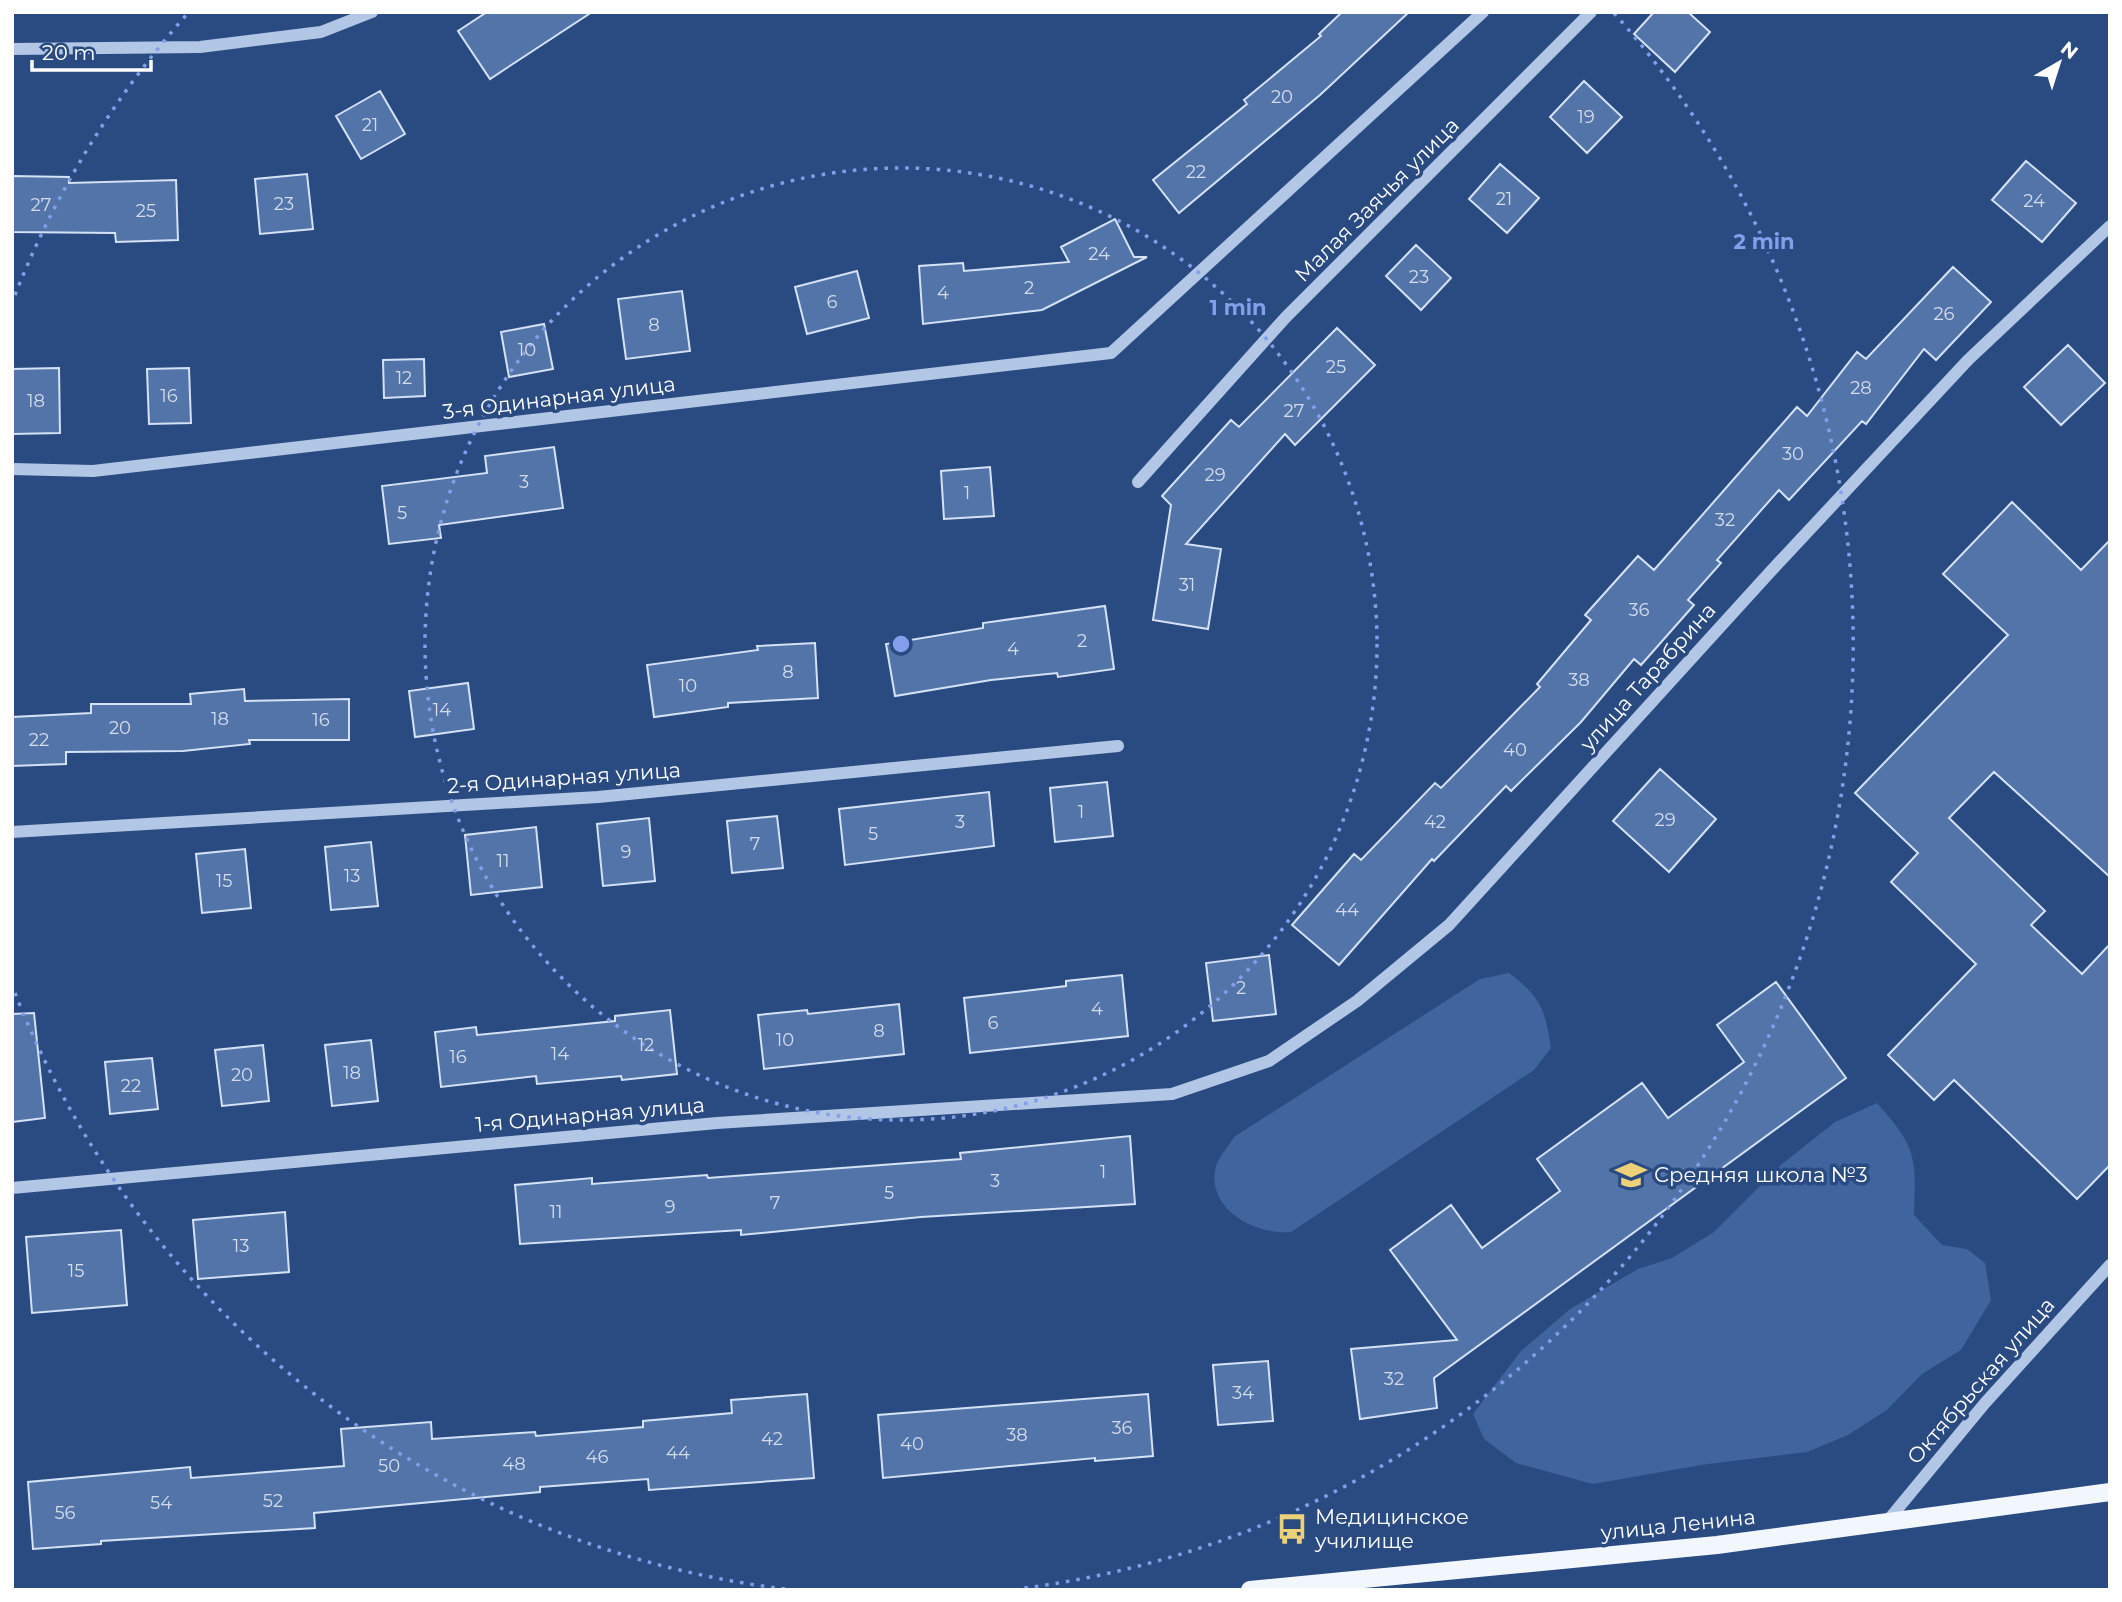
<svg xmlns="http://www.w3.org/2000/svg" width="2122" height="1602" font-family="Montserrat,sans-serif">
  <rect width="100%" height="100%" fill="#2a4b81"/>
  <!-- green -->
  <path fill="#3f649e" d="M1509,973C1541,997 1545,1009 1551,1048L1534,1070L1291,1232C1255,1235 1205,1209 1216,1166C1219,1156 1229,1146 1234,1137L1480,979Z
    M1877,1103C1917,1148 1916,1156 1914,1215L1942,1245L1967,1249L1985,1263L1991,1300L1961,1350L1922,1374L1887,1410L1848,1435L1807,1452L1701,1465L1593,1484L1516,1463L1484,1439L1473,1414L1521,1351L1570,1309L1638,1269L1672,1258L1714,1232L1782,1164L1835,1122Z"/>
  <!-- building -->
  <path fill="#5274a9" stroke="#d5e1f5" stroke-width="2" d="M487,12H592L490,79L458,31Z
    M1342,12H1409L1320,95L1179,213L1153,180L1247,104L1244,100L1321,36L1319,34Z
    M1654,12H1688L1710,32L1675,72L1634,34Z
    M1584,81L1622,117L1587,153L1550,117Z
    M380,91L405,134L361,159L336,116Z
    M2026,161L2076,203L2042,242L1992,200Z
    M1500,164L1539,198L1507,233L1469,199Z
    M307,174L313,229L260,234L255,179Z
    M12,176L69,177V183L176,180L178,240L116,242L115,233L12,232Z
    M1115,219L1134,257H1147L1042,310L923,324L919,266L963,263L964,271L1069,262L1061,247Z
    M1416,245L1451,278L1421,310L1386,276Z
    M1953,267L1991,302L1936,360L1924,349L1866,424L1862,421L1789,500L1779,490L1717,560L1721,563L1688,600L1694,605L1641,665L1634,659L1581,722L1511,791L1506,786L1434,861L1432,859L1339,965L1292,925L1354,854L1361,860L1435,783L1441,788L1540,687L1537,684L1591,620L1585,615L1638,556L1654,570L1797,407L1807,416L1857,352L1866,359Z
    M857,271L869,318L807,334L795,287Z
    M682,291L690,351L626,359L618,299Z
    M544,324L553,369L509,377L501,332Z
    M1337,328L1375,365L1295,445L1285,434L1186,544L1221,549L1208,629L1153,620L1171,505L1162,496L1231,420L1239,427Z
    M2068,345L2105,383L2061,425L2024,387Z
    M424,359L425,396L384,398L383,360Z
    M59,368L60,433L12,434V369Z
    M189,368L191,423L149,424L147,369Z
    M554,447L563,508L439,525L441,538L389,544L382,486L487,473L485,456Z
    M990,467L994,516L944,519L941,471Z
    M2012,502L2081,570L2110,540V877L1994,772L1949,818L2045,911L2031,925L2082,974L2110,944V1165L2077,1199L1954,1080L1934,1100L1888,1055L1976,964L1891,882L1918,853L1855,793L2008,635L1943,574Z
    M1105,606L1114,669L1058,677L1057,673L991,680L895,696L886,644L983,628V623Z
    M815,643L818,698L728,703V707L654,717L647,665L758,650L757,646Z
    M468,683L474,729L415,737L409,691Z
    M244,689L245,701L349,699V740H249L250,744L183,751L66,752V764L12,766V717L91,713V704H191L190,694Z
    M1660,769L1716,819L1669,872L1613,821Z
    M1107,782L1113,836L1055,842L1050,788Z
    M989,792L994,846L845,865L839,809Z
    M777,816L783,868L732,873L727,821Z
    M649,818L655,881L603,886L597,824Z
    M536,827L542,887L471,895L465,835Z
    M371,842L378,906L331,910L325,847Z
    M245,849L251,908L202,913L196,854Z
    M1269,955L1276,1014L1213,1021L1206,963Z
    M1122,975L1128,1036L970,1053L964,998L1066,986V981Z
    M1776,982L1846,1078L1434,1378L1437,1408L1360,1419L1351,1349L1457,1340L1390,1250L1451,1205L1482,1248L1560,1191L1537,1159L1642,1083L1668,1118L1744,1062L1717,1025Z
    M899,1004L904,1054L764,1069L758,1015L807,1010L808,1014Z
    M670,1010L677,1074L622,1080L621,1076L537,1084L536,1076L441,1087L435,1032L476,1027L477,1035L615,1021V1016Z
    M34,1013L45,1118L12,1122V1014Z
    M371,1040L378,1101L332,1106L325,1045Z
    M263,1045L269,1101L222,1106L215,1050Z
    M152,1058L158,1109L110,1114L105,1062Z
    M1130,1136L1135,1204L921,1217L741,1235V1230L520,1244L515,1185L592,1178V1184L707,1175L708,1178L961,1159L960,1153Z
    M285,1212L289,1272L198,1279L193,1220Z
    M121,1230L127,1305L32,1313L26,1237Z
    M1268,1361L1273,1421L1218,1425L1213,1365Z
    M807,1394L814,1478L649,1490L648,1479L540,1487V1492L314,1513L315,1528L101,1541V1544L33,1549L28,1482L190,1467L191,1478L344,1466L341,1429L431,1422L432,1439L535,1432L536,1436L643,1427V1421L732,1413L731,1400Z
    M1148,1394L1153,1456L1095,1461V1458L883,1478L878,1415Z"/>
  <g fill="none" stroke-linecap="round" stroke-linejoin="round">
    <!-- minor -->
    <path stroke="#b2c6e5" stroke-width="12" d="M12,49L200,47L321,32L372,12
      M12,469L93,471L1111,353L1483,12
      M1138,482L1286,317L1591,12
      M12,832L598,797L1118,746
      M12,1188L717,1123L1172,1094L1269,1061L1357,1001L1449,925L1771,571L1968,360L2110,226
      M1885,1524L1985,1403L2110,1265"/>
    <!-- major -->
    <path stroke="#f2f6fd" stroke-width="18" d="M1250,1590L1717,1545L2110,1492"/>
  </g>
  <!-- distance rings -->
  <g fill="none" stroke="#839eea" stroke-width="3.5" stroke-dasharray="3.5 7">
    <circle cx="901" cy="644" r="476"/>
    <path d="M785 1589A952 952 0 0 1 15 993M15 295A952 952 0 0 1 188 13M1614 13A952 952 0 0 1 1017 1589"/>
  </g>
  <!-- icons -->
  <defs>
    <symbol id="school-bare" viewBox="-9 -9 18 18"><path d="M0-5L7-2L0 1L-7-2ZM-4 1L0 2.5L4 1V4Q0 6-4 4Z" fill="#ecd179" stroke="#2a4b81" stroke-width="2.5" paint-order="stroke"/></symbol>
    <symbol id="bus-bare" viewBox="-9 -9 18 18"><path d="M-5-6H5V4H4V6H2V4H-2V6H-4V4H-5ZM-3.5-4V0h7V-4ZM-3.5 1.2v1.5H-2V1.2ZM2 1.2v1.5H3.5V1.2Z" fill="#ecd179" stroke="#2a4b81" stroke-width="2.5" paint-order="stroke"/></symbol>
  </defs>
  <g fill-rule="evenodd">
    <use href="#school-bare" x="1609" y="1153" width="44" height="44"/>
    <use href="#bus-bare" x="1270" y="1507" width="44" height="44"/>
  </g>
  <g text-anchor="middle" stroke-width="7" stroke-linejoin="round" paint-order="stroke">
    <!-- number labels -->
    <g font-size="18" fill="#d4dcea">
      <text x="1282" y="103">20</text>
      <text x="1586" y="123">19</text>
      <text x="370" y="131">21</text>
      <text x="1196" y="178">22</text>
      <text x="1504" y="205">21</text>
      <text x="2034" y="207">24</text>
      <text x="284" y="210">23</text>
      <text x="41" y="211">27</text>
      <text x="146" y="217">25</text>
      <text x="1099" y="260">24</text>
      <text x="1419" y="283">23</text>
      <text x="1029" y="294">2</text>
      <text x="943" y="299">4</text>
      <text x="832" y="308">6</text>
      <text x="1944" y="320">26</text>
      <text x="654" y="331">8</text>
      <text x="527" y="356">10</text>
      <text x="1336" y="373">25</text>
      <text x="404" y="384">12</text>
      <text x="1861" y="394">28</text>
      <text x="169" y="402">16</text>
      <text x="36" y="407">18</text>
      <text x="1294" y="417">27</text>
      <text x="1793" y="460">30</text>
      <text x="1215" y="481">29</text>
      <text x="524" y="488">3</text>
      <text x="967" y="499">1</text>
      <text x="402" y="519">5</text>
      <text x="1725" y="526">32</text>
      <text x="1187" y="591">31</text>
      <text x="1639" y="616">36</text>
      <text x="1082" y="647">2</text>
      <text x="1013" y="655">4</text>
      <text x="788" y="678">8</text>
      <text x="1579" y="686">38</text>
      <text x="688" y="692">10</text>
      <text x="442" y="716">14</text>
      <text x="220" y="725">18</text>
      <text x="321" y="726">16</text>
      <text x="120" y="734">20</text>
      <text x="39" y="746">22</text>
      <text x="1515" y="756">40</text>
      <text x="1081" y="818">1</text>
      <text x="1665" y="826">29</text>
      <text x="960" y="828">3</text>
      <text x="1435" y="828">42</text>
      <text x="873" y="840">5</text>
      <text x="755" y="850">7</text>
      <text x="626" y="858">9</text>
      <text x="503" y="867">11</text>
      <text x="352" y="882">13</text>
      <text x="224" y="887">15</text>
      <text x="1347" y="916">44</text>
      <text x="1241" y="994">2</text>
      <text x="1097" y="1015">4</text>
      <text x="993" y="1029">6</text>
      <text x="879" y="1037">8</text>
      <text x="785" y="1046">10</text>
      <text x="646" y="1051">12</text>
      <text x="560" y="1060">14</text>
      <text x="458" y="1063">16</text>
      <text x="352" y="1079">18</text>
      <text x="242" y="1081">20</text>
      <text x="131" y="1092">22</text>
      <text x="1103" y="1178">1</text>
      <text x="995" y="1187">3</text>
      <text x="889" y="1199">5</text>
      <text x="775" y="1209">7</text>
      <text x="670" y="1213">9</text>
      <text x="556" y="1218">11</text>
      <text x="241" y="1252">13</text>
      <text x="76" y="1277">15</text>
      <text x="1394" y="1385">32</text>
      <text x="1243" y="1399">34</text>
      <text x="1122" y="1434">36</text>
      <text x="1017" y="1441">38</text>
      <text x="772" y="1445">42</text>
      <text x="912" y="1450">40</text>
      <text x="678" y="1459">44</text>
      <text x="597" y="1463">46</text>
      <text x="514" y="1470">48</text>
      <text x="389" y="1472">50</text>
      <text x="273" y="1507">52</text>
      <text x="161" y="1509">54</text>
      <text x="65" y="1519">56</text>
    </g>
    <!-- street labels -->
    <g font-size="21" fill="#fff" stroke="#2a4b81">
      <text transform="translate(1377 200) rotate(-45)" y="7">Малая Заячья улица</text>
      <text transform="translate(559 398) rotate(-7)" y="7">3-я Одинарная улица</text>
      <text transform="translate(1648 677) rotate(-48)" y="7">улица Тарабрина</text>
      <text transform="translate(564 778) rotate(-4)" y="7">2-я Одинарная улица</text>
      <text transform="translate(590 1115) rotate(-5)" y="7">1-я Одинарная улица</text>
      <text transform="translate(1981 1381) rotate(-49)" y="7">Октябрьская улица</text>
      <text transform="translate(1678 1525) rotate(-6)" y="7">улица Ленина</text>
    </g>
    <!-- poi labels -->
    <g font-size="21" fill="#fff" stroke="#2a4b81" text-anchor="start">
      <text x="1654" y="1182">Средняя школа №3</text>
      <text x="1315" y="1524">Медицинское<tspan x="1315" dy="24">училище</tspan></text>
    </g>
  </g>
  <circle cx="901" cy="644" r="10" fill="#839eea" stroke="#2a4b81" stroke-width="3.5"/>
  <g font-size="21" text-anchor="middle" font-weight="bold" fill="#839eea" stroke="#2a4b81" stroke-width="7" stroke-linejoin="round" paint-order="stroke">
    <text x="1764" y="249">2 min</text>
    <text x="1238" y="315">1 min</text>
  </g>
  <!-- border -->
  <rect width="2122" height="1602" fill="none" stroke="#ffffff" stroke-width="28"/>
  <!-- north arrow -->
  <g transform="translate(2059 63) rotate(39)" stroke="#2a4b81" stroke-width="5" paint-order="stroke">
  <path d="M0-5L12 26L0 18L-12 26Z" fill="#ffffff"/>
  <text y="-10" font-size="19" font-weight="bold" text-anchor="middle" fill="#ffffff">N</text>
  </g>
  <!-- scale -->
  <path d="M32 60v10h119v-10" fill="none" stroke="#ffffff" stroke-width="3.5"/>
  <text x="42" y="60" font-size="21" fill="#ffffff" stroke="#2a4b81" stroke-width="5" paint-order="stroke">20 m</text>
</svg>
